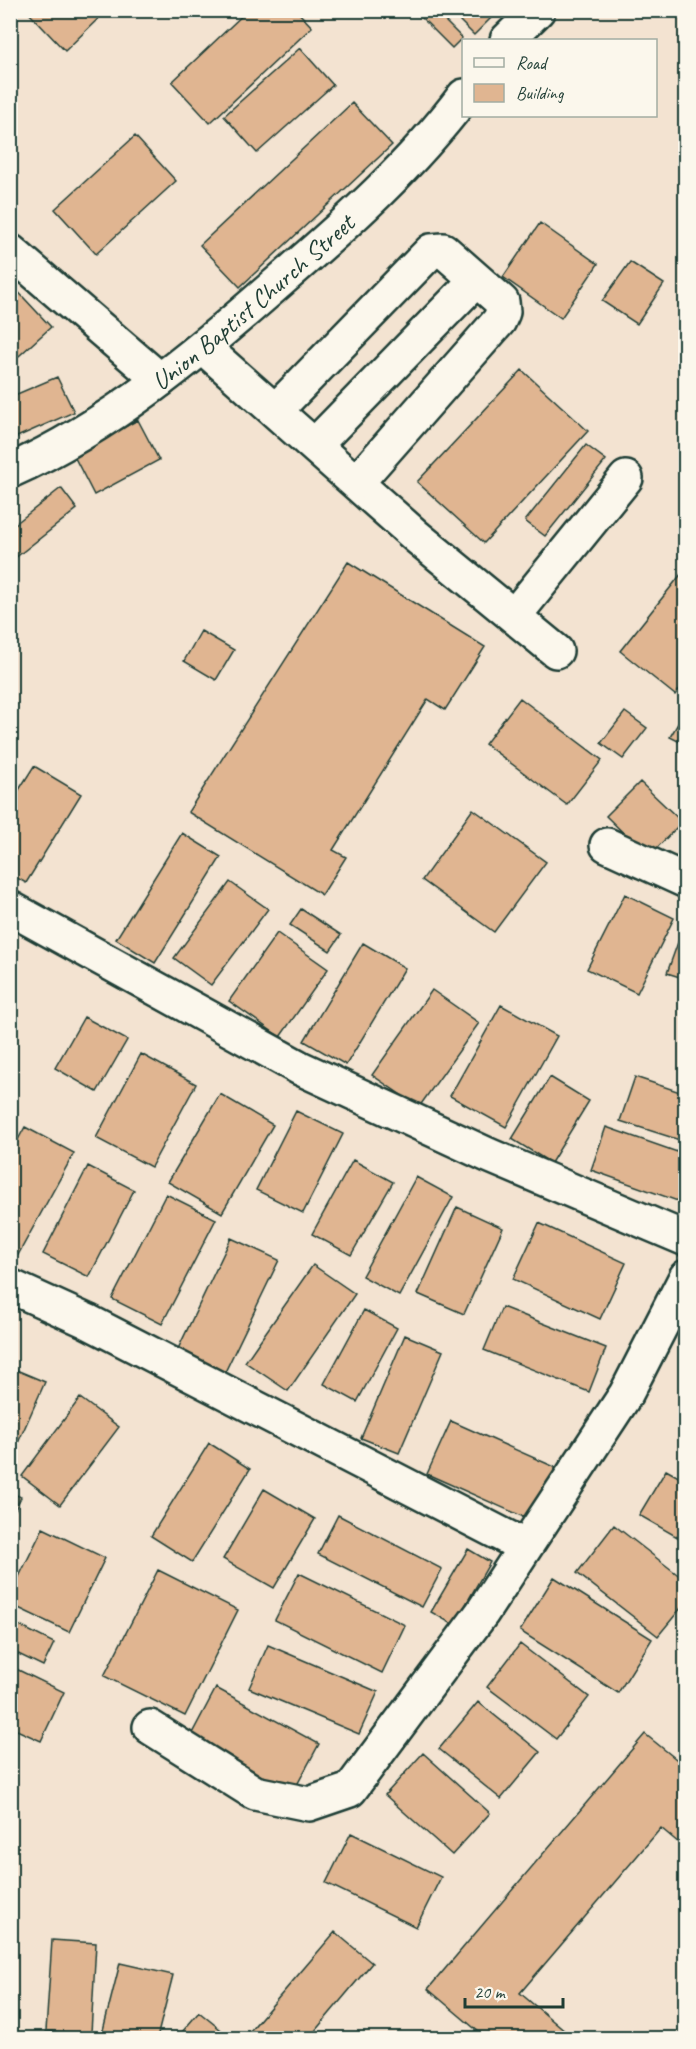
<svg xmlns="http://www.w3.org/2000/svg" width="696" height="2049" font-family="Caveat,sans-serif">
  <rect width="100%" height="100%" fill="#f3e3d1"/>
  <filter id="ink" filterUnits="userSpaceOnUse"><feTurbulence type="fractalNoise" baseFrequency=".0167" numOctaves="2"/><feDisplacementMap in="SourceGraphic" scale="12" xChannelSelector="R" yChannelSelector="G"/><feConvolveMatrix kernelMatrix="1 2 1 2 8 2 1 2 1" color-interpolation-filters="sRGB"/></filter>
  <g filter="url(#ink)">
    <!-- building -->
    <path fill="#e0b591" stroke="#1f3d34" stroke-width="1.5" d="M26,10H107L65,51Z
      M248,10H296L312,27L210,123L172,82Z
      M414,10H434L462,38L452,48Z
      M449,10H495L497,12L474,35Z
      M300,48L333,85L257,153L224,116Z
      M352,103L392,145L240,287L200,245Z
      M135,136L176,181L96,254L55,209Z
      M540,223L598,264L561,318L503,277Z
      M630,262L664,284L637,324L602,301Z
      M10,283L51,327L10,364Z
      M522,370L588,431L484,543L417,482Z
      M57,377L74,412L10,440V397Z
      M138,420L159,460L94,495L73,454Z
      M586,445L606,460L545,536L525,521Z
      M61,488L77,509L10,562V528Z
      M348,562L485,647L445,710L428,699L333,850L346,857L322,895L188,812Z
      M686,568V681L675,695L620,651Z
      M201,631L234,650L216,680L184,661Z
      M520,698L602,760L567,805L485,744Z
      M686,710V745L670,737Z
      M625,712L647,728L623,759L601,743Z
      M34,766L81,794L26,883L10,874V804Z
      M640,782L682,822L648,857L606,816Z
      M473,809L546,862L494,932L422,880Z
      M182,833L221,857L155,963L116,939Z
      M230,882L268,909L211,985L174,958Z
      M625,894L674,918L637,993L587,969Z
      M301,909L341,935L330,951L290,925Z
      M686,920V979L667,973Z
      M277,933L328,969L280,1037L229,1001Z
      M363,943L405,968L346,1065L304,1041Z
      M432,990L479,1023L419,1107L372,1075Z
      M501,1005L557,1036L506,1127L450,1096Z
      M84,1017L127,1040L97,1092L55,1068Z
      M141,1054L196,1084L151,1167L96,1138Z
      M550,1077L589,1101L551,1163L512,1139Z
      M635,1077L686,1094V1142L620,1121Z
      M220,1094L273,1125L222,1213L168,1182Z
      M296,1111L343,1134L303,1213L256,1190Z
      M25,1127L74,1153L18,1255L10,1251V1154Z
      M606,1127L686,1155V1204L591,1170Z
      M353,1160L393,1182L351,1255L312,1234Z
      M88,1166L134,1190L89,1277L43,1254Z
      M416,1177L453,1197L399,1296L362,1276Z
      M166,1194L216,1219L162,1324L112,1299Z
      M457,1207L503,1228L464,1314L418,1294Z
      M539,1223L626,1263L600,1319L513,1279Z
      M231,1238L279,1260L225,1372L178,1349Z
      M313,1265L355,1294L288,1391L245,1362Z
      M502,1307L606,1348L589,1392L484,1350Z
      M364,1310L397,1328L357,1402L324,1384Z
      M405,1335L443,1351L399,1453L361,1438Z
      M14,1369L45,1382L10,1461V1376Z
      M80,1398L119,1427L60,1505L22,1476Z
      M451,1421L559,1469L535,1522L427,1474Z
      M209,1443L250,1469L192,1562L151,1536Z
      M666,1470L686,1481V1542L639,1515Z
      M264,1489L315,1519L274,1588L223,1559Z
      M10,1492L21,1497L10,1520Z
      M338,1515L442,1569L422,1607L318,1554Z
      M614,1525L686,1581V1602L658,1636L577,1573Z
      M43,1528L105,1558L69,1632L10,1604V1595Z
      M468,1549L490,1562L454,1625L431,1612Z
      M158,1570L238,1610L185,1716L104,1676Z
      M299,1573L405,1625L382,1673L275,1620Z
      M554,1577L652,1639L618,1693L520,1631Z
      M10,1621L54,1643L43,1666L10,1650Z
      M520,1644L589,1697L556,1739L487,1687Z
      M268,1645L378,1692L359,1734L249,1688Z
      M10,1666L64,1692L41,1741L10,1727Z
      M216,1688L319,1744L291,1796L188,1741Z
      M478,1702L540,1752L501,1799L439,1749Z
      M645,1734L686,1767V1849L661,1828L520,1993L573,2038H486L428,1989Z
      M423,1753L490,1813L452,1855L385,1795Z
      M351,1833L441,1877L416,1927L326,1883Z
      M335,1932L372,1963L309,2038H244Z
      M52,1940L96,1943L91,2033L46,2031Z
      M120,1963L173,1975L157,2038H101Z
      M199,2012L231,2038H177Z"/>
    <g fill="none" stroke-linecap="round" stroke-linejoin="round">
      <defs>
        <g id="minor">
          <path d="M507,40L538,10"/>
          <path d="M10,251L160,380"/>
          <path d="M204,348L417,537L556,651"/>
          <path d="M276,410L431,251L443,250L502,302L503,312L499,321L357,482"/>
          <path d="M315,445L476,280"/>
          <path id="s1" d="M10,471C112,425 198,353 281,280C347,223 411,166 464,96"/>
          <path d="M514,616L626,478"/>
          <path d="M607,845L686,881"/>
          <path d="M10,908L300,1068L488,1155L686,1239"/>
          <path d="M10,1286L87,1321L524,1546"/>
          <path d="M150,1727L255,1793L309,1804L350,1790L482,1613L626,1394L686,1277"/>
        </g>
      </defs>
      <!-- minor casing -->
      <use href="#minor" stroke="#1f3d34" stroke-width="38"/>
      <!-- minor -->
      <use href="#minor" stroke="#fbf7ec" stroke-width="33"/>
    </g>
  </g>
  <g text-anchor="middle" stroke-width="5" stroke-linejoin="round" paint-order="stroke">
    <!-- street labels -->
    <g font-size="26" fill="#1f3d34" stroke="#fbf7ec">
      <text dy="9" stroke="none"><textPath href="#s1" startOffset="297">Union Baptist Church Street</textPath></text>
    </g>
  </g>
  <!-- margin -->
  <rect width="696" height="2049" fill="none" stroke="#fbf7ec" stroke-width="36"/>
  <rect x="18" y="18" width="660" height="2013" fill="none" stroke="#1f3d34" stroke-width="2" filter="url(#ink)"/>
  <!-- legend -->
  <rect x="462" y="39" width="195" height="78" fill="#fbf7ec" stroke="#a3ada2" stroke-width="1.5"/>
  <rect x="474" y="58" width="30" height="9" fill="#fbf7ec" stroke="#a3ada2" stroke-width="1.5"/>
  <text x="516" y="69" font-size="18" fill="#1f3d34">Road</text>
  <rect x="474" y="84" width="30" height="18" fill="#e0b591" stroke="#a3ada2" stroke-width="1.5"/>
  <text x="516" y="99" font-size="18" fill="#1f3d34">Building</text>
  <!-- scale -->
  <path d="M465 1998v9h98v-9" fill="none" stroke="#1f3d34" stroke-width="3"/>
  <text x="474" y="1998" font-size="18" fill="#1f3d34" stroke="#fbf7ec" stroke-width="4.5" paint-order="stroke">20 m</text>
</svg>
